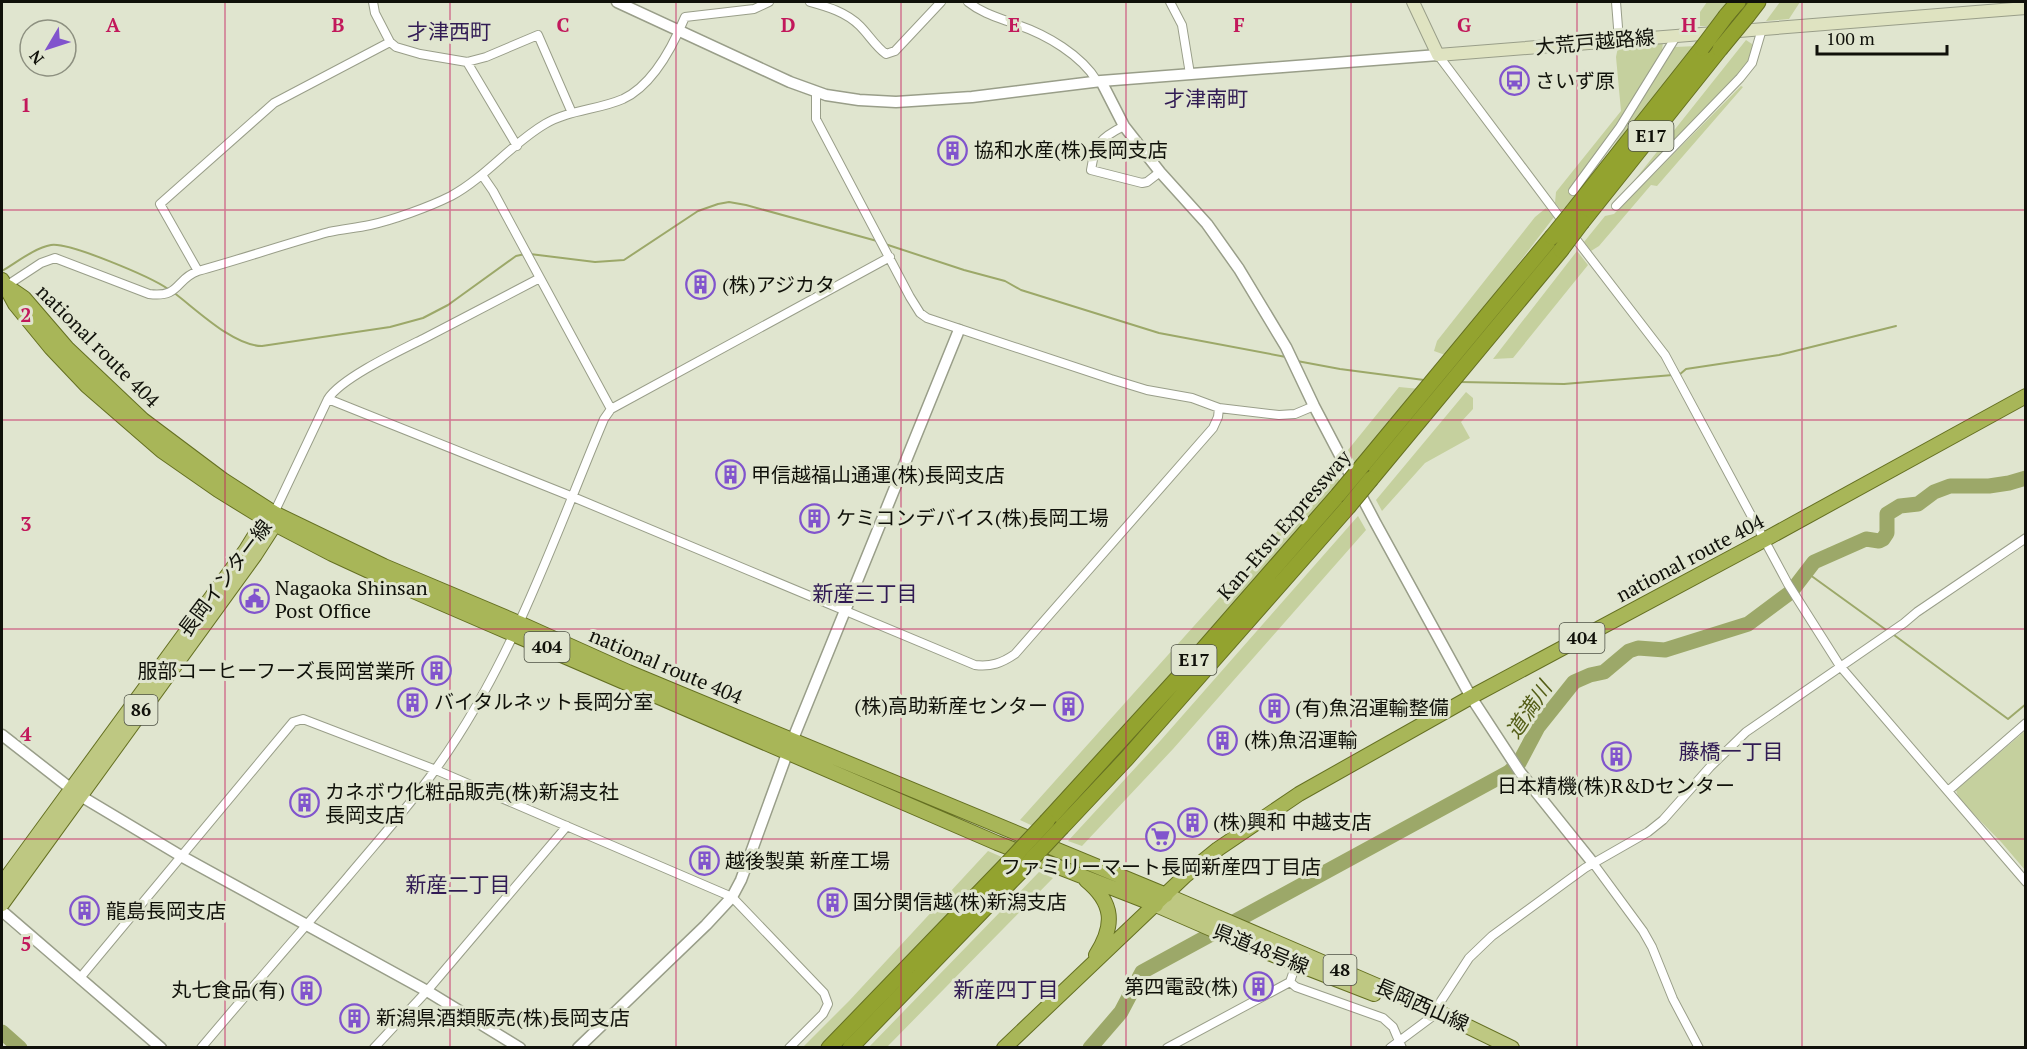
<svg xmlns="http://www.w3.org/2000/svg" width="2027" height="1049" font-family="'PT Serif','Noto Sans JP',serif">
  <rect width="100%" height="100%" fill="#e0e5cf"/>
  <!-- green -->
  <path fill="#c5d09e" d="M1707,2H1731L1713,26H1700V12Z
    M1780,2H1800L1789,19L1766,21Z
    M1746,40L1752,44C1753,58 1744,68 1736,78L1629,187Z
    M1663,42L1662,51L1578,185L1577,194L1562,211L1555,203L1556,192L1621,111L1616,57L1618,47Z
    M1697,46L1601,166L1675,47Z
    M1741,86L1743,87L1657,186L1651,185L1599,246L1591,251L1584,242L1605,216L1614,214Z
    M1546,208L1554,217L1448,356L1434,351L1437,341L1535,217Z
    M1577,251L1588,265L1513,358L1493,359Z
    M1399,387L1420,389L1356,465L1348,450Z
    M1466,392L1473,398V409L1461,422L1470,438L1425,463L1382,511L1376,500Z
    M1332,467L1341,483L1136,715L1033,826L1020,820L1254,559Z
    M1358,516L1366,530L1173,749L1082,846L1068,841L1161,740Z
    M2025,731V870L2002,843L1959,799L1956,790Z
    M988,851L1004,858L820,1047L802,1048L849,1001Z
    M1039,872L1053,878L887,1047H869Z"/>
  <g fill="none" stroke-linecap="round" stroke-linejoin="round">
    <!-- stream -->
    <path stroke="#9ca869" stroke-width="2" d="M885,244L964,270L1005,281L1021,290L1159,333L1286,357
      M530,254L595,262L624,260L698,211L718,204L729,202L746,205L877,241
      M2,271C16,263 34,248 51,245C69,242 151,277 168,289
      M173,292C196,309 233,346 262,346L390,327L423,318L448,305L516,256L525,254
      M1297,361L1340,369L1424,380
      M1679,375L1686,369L1779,355L1896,326
      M1460,382L1564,384L1673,375
      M1806,572L1889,632
      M1894,635L2008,719L2026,704"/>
    <!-- river -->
    <path stroke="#9ca869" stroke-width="15" d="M2,1032L20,1048
      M1090,1048L1121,1012L1142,972L1509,772L1519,763L1538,727L1574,682L1590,675L1604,672L1629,651L1638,648L1665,650L1748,624L1791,592L1814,562L1866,539L1879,541L1883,539L1887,533V514L1900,506L1918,504L1934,492L1950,486H1989L2009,483L2026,478"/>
    <defs>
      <path id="minor" d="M373,2L375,13L390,42L396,47L420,54L467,62L486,57L538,35L572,113
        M810,2C828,7 846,12 860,26C869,35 876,47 886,54L895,51L941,2
        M968,2C983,14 1000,18 1018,25C1047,35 1081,55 1097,81
        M1170,2L1182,25L1190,74
        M1616,2L1619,40
        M1438,55L1564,223
        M467,62L517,146
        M816,91V119L910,297L920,313L927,318L1111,379L1147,390L1192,398L1219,408L1279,415L1295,414L1314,406
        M1124,126C1100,138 1095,144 1091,170L1142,183L1147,182L1160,172
        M1573,191L1620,127L1677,35
        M1616,206L1740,78L1752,63L1762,29
        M1572,234L1665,355L1788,584L1840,666L2026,882
        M198,271L160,204L274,103L390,42
        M540,278L611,409
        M6,286L41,263L55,258L149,294C181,298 175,279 198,271C242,259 285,244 329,232C343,229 356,228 370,225C393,220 429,207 451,196C486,177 511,144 545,124C568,110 598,110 623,99C653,85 673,46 685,17L754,9L769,2
        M328,399C341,378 401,350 425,338C464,318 502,298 540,278L493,191L482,175
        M274,513L328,399L573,497L975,665C991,667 1002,663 1015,654L1213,428L1218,417L1219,408
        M1948,791L2026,723
        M1593,863L1643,931L1652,947L1673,999L1699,1048
        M1296,964L1290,982L1296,987L1383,1018L1393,1027L1402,1048
        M80,978L293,722L303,719L436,770L732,897L824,993L828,1004L823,1014L789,1048
        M201,1048C249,991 298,935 346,879C376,843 408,808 435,770C512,664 554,538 604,419L611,409L890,257
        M374,1048L427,991L567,826
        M1167,1048L1290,982
        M1390,1048L1433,1016L1441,1001L1469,958L1492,936L1585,868L1648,832L1663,820L1710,767L1746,732L1904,623L1917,612L2026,538"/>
      <path id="tertiary" d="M617,2L790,82L826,95L859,100L896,102L972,97L1101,81L1438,55
        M1101,81L1124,126L1160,172L1207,224L1239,269L1286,347L1314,406L1375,522L1471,697L1520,772L1593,863
        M2,735L79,795L181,856L427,991L520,1048
        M2,911L161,1048
        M578,1048L706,925L732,897L741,880L788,751L959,330"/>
      <path id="secondary" d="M1413,2L1438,55L2026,8"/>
      <path id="primary" d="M2,884L246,550L265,519L273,514
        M1166,895L1436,1011L1512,1048
        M2,904L255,555L275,524L274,513
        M1156,905L1248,945L1374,994"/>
      <path id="trunk" d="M2,280L15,304L51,348L87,386L162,451L218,490L265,519L332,554L397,584L997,843L1156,905
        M8,287L24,298L67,348L143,420L223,480L274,513L384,566L519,623L628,672L1166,895
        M1086,880C1114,903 1115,925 1096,955
        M1004,1048L1186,875L1218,849L1299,794L1471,697L1764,540L2026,396"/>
      <path id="motorway" d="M1748,15L1758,2
        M1726,16L1738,2
        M1573,211L1702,48
        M1582,222L1720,49
        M1363,465L1552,237
        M1371,479L1561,250
        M1047,821L1185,670L1338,495
        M1062,827L1127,758L1348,507
        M829,1048L1005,866
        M850,1048L1019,873"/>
    </defs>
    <!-- minor casing -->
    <use href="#minor" stroke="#999e89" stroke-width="10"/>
    <!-- tertiary casing -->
    <use href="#tertiary" stroke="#999e89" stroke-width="13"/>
    <!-- secondary casing -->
    <use href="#secondary" stroke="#999e89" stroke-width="14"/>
    <!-- primary casing -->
    <use href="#primary" stroke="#657022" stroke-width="16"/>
    <!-- trunk casing -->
    <use href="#trunk" stroke="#657022" stroke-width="16"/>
    <!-- motorway casing -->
    <use href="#motorway" stroke="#657022" stroke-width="17"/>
    <!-- minor -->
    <use href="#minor" stroke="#fff" stroke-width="8"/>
    <!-- tertiary -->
    <use href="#tertiary" stroke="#fff" stroke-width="10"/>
    <!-- secondary -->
    <use href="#secondary" stroke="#dfe3c1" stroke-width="12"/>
    <!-- primary -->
    <use href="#primary" stroke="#bec882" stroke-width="14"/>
    <!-- trunk -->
    <use href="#trunk" stroke="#a8b658" stroke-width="14"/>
    <!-- motorway -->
    <use href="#motorway" stroke="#93a32f" stroke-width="15"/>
    <defs>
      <path id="motorway-bridge" d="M1702,48L1726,16
        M1720,49L1748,15
        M1552,237L1573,211
        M1561,250L1582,222
        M1338,495L1363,465
        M1348,507L1371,479
        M1005,866L1047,821
        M1019,873L1062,827"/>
    </defs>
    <!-- motorway-bridge casing -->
    <use href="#motorway-bridge" stroke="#657022" stroke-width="17" stroke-linecap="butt"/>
    <!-- motorway-bridge -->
    <use href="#motorway-bridge" stroke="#93a32f" stroke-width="15"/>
  </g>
  <!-- grid -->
  <path fill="none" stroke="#c2185b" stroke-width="1.5" stroke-opacity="0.55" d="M225,2V1048M450,2V1048M676,2V1048M901,2V1048M1126,2V1048M1351,2V1048M1577,2V1048M1802,2V1048M2,210H2026M2,420H2026M2,629H2026M2,839H2026"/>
  <!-- icons -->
  <defs>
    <symbol id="bus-ring" viewBox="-11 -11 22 22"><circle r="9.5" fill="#e0e5cf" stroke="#8154cd" stroke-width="1.5"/><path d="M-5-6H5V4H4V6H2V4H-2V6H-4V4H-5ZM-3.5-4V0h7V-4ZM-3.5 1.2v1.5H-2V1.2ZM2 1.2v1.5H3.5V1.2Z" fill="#8154cd"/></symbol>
    <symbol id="building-ring" viewBox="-11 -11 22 22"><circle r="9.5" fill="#e0e5cf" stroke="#8154cd" stroke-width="1.5"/><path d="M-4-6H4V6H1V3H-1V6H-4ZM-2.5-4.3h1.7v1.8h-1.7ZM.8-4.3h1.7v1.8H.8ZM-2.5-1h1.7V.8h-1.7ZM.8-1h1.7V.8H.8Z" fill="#8154cd"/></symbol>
    <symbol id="civic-ring" viewBox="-11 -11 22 22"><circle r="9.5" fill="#e0e5cf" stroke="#8154cd" stroke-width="1.5"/><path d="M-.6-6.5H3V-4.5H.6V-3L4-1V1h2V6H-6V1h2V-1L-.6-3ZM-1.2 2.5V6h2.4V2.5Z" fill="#8154cd"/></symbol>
    <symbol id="supermarket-ring" viewBox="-11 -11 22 22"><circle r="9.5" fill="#e0e5cf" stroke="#8154cd" stroke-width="1.5"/><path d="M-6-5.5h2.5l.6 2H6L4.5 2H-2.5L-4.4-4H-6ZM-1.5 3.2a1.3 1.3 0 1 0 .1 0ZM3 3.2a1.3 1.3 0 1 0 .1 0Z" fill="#8154cd"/></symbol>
  </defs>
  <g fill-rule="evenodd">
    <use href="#bus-ring" x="1498" y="64" width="33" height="33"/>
    <use href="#building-ring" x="936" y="134" width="33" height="33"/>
    <use href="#building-ring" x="684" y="268" width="33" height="33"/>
    <use href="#building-ring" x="714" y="458" width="33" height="33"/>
    <use href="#building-ring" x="798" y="502" width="33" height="33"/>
    <use href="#civic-ring" x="238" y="582" width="33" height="33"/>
    <use href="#building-ring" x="420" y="654" width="33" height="33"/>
    <use href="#building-ring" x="396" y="686" width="33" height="33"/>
    <use href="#building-ring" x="1052" y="690" width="33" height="33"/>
    <use href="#building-ring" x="1258" y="692" width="33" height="33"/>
    <use href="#building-ring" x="1206" y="724" width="33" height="33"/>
    <use href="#building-ring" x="1600" y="740" width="33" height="33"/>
    <use href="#building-ring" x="288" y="786" width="33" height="33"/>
    <use href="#building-ring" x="1176" y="806" width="33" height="33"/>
    <use href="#supermarket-ring" x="1144" y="820" width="33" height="33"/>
    <use href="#building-ring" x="688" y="844" width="33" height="33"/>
    <use href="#building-ring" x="816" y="886" width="33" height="33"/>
    <use href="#building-ring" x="68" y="894" width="33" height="33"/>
    <use href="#building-ring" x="1242" y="970" width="33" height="33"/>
    <use href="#building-ring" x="290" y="974" width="33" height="33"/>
    <use href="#building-ring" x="338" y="1002" width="33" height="33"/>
  </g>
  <g text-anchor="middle" stroke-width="6" stroke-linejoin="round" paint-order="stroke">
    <!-- shield labels -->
    <g fill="#e0e5cf" stroke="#4e5145" stroke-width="1.5">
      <rect x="1628.5" y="121" width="45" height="30" rx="4.5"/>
      <rect x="1559.5" y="623" width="45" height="30" rx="4.5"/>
      <rect x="524.5" y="632" width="45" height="30" rx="4.5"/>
      <rect x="1171.5" y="645" width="45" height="30" rx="4.5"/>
      <rect x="124.5" y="695" width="33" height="30" rx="4.5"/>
      <rect x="1323.5" y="955" width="33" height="30" rx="4.5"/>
    </g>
    <g font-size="18" font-weight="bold" fill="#10110a">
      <text x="1651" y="142">E17</text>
      <text x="1582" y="644">404</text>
      <text x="547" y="653">404</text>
      <text x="1194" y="666">E17</text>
      <text x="141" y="716">86</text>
      <text x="1340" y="976">48</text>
    </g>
    <!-- street labels -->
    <g font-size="20" fill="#10110a" stroke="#e0e5cf">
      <text transform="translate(1595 42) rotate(-5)" y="7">大荒戸越路線</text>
      <text transform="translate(98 346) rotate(45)" y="7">national route 404</text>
      <text transform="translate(1284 525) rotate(-49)" y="7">Kan-Etsu Expressway</text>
      <text transform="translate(1690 558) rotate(-28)" y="7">national route 404</text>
      <text transform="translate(225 578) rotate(-53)" y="7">長岡インター線</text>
      <text transform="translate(666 666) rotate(23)" y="7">national route 404</text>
      <text transform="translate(1261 949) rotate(22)" y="7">県道48号線</text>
      <text transform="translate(1422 1005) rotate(24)" y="7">長岡西山線</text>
    </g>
    <!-- poi labels -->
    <g font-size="20" fill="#10110a" stroke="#e0e5cf" text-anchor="start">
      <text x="1535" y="88">さいず原</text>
      <text x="974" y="157">協和水産(株)長岡支店</text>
      <text x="722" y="292">(株)アジカタ</text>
      <text x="751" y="482">甲信越福山通運(株)長岡支店</text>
      <text x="836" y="525">ケミコンデバイス(株)長岡工場</text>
      <text x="275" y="595">Nagaoka Shinsan<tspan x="275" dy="23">Post Office</tspan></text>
      <text x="415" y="678" text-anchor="end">服部コーヒーフーズ長岡営業所</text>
      <text x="434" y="709">バイタルネット長岡分室</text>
      <text x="1048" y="713" text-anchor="end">(株)高助新産センター</text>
      <text x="1295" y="715">(有)魚沼運輸整備</text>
      <text x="1244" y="747">(株)魚沼運輸</text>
      <text x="1616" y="793" text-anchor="middle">日本精機(株)R&amp;Dセンター</text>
      <text x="325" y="799">カネボウ化粧品販売(株)新潟支社<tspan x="325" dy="23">長岡支店</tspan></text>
      <text x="1213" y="829">(株)興和 中越支店</text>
      <text x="725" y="868">越後製菓 新産工場</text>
      <text x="1161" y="874" text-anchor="middle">ファミリーマート長岡新産四丁目店</text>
      <text x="853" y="909">国分関信越(株)新潟支店</text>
      <text x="106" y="918">龍島長岡支店</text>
      <text x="1238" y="994" text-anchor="end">第四電設(株)</text>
      <text x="285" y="997" text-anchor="end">丸七食品(有)</text>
      <text x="376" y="1025">新潟県酒類販売(株)長岡支店</text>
    </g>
    <!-- neighbourhood labels -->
    <g font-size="21" fill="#311b54" stroke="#e0e5cf">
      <text x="449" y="39">才津西町</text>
      <text x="1206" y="106">才津南町</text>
      <text x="865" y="601">新産三丁目</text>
      <text x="1731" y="759">藤橋一丁目</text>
      <text x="458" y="892">新産二丁目</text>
      <text x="1006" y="997">新産四丁目</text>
    </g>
    <!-- water labels -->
    <g font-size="21" font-style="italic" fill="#545e17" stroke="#e0e5cf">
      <text transform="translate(1529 710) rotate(-56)" y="7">道満川</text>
    </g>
  </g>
  <g font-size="20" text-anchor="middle" font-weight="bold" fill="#c2185b" stroke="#e0e5cf" stroke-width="6" stroke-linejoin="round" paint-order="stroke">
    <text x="113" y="32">A</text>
    <text x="338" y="32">B</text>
    <text x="563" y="32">C</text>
    <text x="788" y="32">D</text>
    <text x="1014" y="32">E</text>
    <text x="1239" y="32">F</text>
    <text x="1464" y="32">G</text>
    <text x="1689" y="32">H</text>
    <text x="26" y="112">1</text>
    <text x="26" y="322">2</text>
    <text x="26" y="531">3</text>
    <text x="26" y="741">4</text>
    <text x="26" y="951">5</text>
  </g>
  <!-- border -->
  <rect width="2027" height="1049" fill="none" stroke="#10110a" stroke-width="6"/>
  <!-- north arrow -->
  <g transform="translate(48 48) rotate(231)"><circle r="28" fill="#e0e5cf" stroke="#8d9080" stroke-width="1.5"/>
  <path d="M0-4.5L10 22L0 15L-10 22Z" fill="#8154cd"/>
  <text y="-9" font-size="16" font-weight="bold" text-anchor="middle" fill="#10110a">N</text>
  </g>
  <!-- scale -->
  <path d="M1817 45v9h130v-9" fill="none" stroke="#10110a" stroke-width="3"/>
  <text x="1826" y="45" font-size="18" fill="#10110a" stroke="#e0e5cf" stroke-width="4.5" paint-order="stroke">100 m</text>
</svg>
